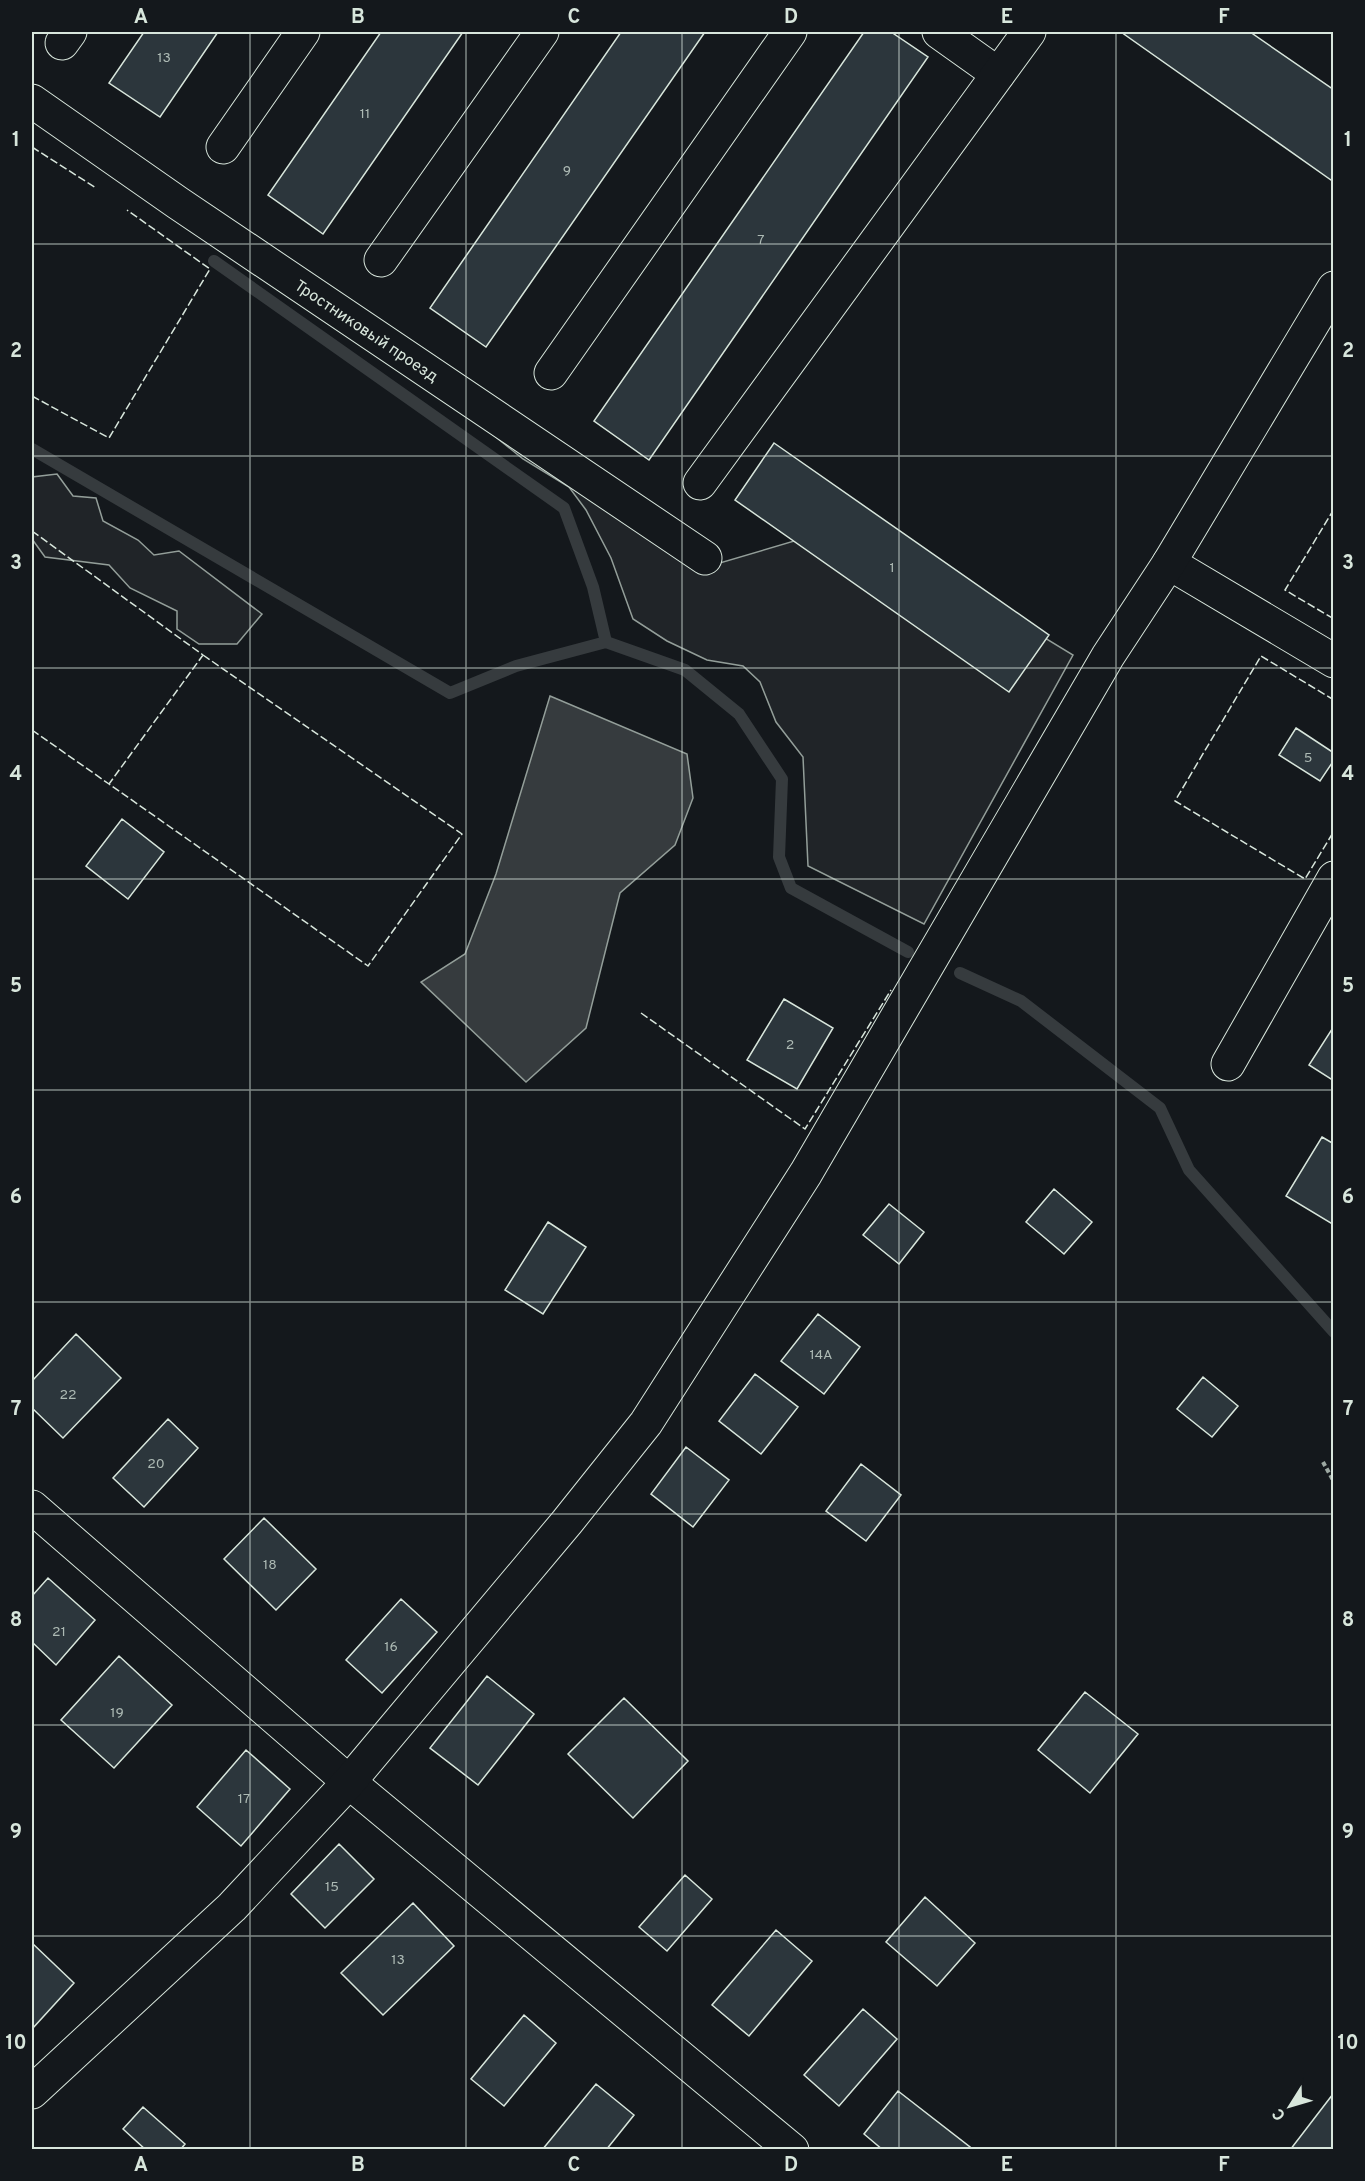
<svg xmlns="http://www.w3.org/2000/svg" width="1365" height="2181" font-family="Overpass,sans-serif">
  <rect width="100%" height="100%" fill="#14181c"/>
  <!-- green -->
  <path fill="#202428" stroke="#939e99" stroke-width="1.5" d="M471,417L703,568L855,523L1073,655L924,924L808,866L803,757L776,722L760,682L743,666L707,660L667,641L633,619L611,558L586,510L569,487L523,459Z
    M57,474L73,496L96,498L103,521L138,540L154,555L179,551L262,614L237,644H199L177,629V611L130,588L109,565L45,557L32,539V477Z"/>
  <!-- water -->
  <path fill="#363b3e" stroke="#939e99" stroke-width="1.5" d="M550,696L687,754L693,798L675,845L620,893L586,1028L526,1082L421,982L465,954L496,874Z"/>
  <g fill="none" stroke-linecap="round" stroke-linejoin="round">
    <!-- stream -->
    <path stroke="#363b3e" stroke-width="12" d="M214,261L564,508L593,587L606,642
      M32,449L450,693L516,666L606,642L685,670L739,714L782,779L779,857L791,888L908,952
      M960,973L1021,1001L1160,1108L1189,1170L1334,1332"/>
  </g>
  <!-- building -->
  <path fill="#2c363c" stroke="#d8e6dc" stroke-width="1.5" d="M144,32H218L160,117L109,83Z
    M381,32H463L323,234L268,195Z
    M621,32H705L486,347L430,308Z
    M864,32H891L928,57L649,460L594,421Z
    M1121,32H1250L1334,90V176L1331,180Z
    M774,443L1049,635L1009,692L735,500Z
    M1296,728L1334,753V760L1320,781L1279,755Z
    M122,819L164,852L128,899L86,866Z
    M784,999L833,1028L797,1089L747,1060Z
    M1334,1026V1081L1309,1065Z
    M1322,1137L1334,1144V1225L1286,1196Z
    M1054,1189L1092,1222L1064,1254L1026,1222Z
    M889,1204L924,1232L899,1264L863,1235Z
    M548,1222L586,1247L543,1314L505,1290Z
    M818,1314L860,1347L824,1394L781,1361Z
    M76,1334L121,1378L63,1438L32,1408V1381Z
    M755,1374L798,1407L761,1454L719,1421Z
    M1203,1377L1238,1406L1212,1437L1177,1409Z
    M168,1419L198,1448L144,1507L113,1478Z
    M686,1447L729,1480L693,1527L651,1494Z
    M861,1464L901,1495L866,1541L826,1511Z
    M264,1518L316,1569L276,1610L224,1559Z
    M48,1578L95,1620L56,1665L32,1642V1596Z
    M401,1599L437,1632L382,1693L346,1660Z
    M119,1656L172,1705L114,1768L61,1720Z
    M487,1676L534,1714L478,1785L430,1748Z
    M1085,1692L1138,1734L1090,1793L1038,1750Z
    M624,1698L688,1761L633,1818L568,1754Z
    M246,1750L290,1789L241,1846L197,1807Z
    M339,1844L374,1879L325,1928L291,1894Z
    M685,1875L712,1899L667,1951L639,1927Z
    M925,1897L975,1943L937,1986L886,1942Z
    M413,1903L454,1946L383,2015L341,1973Z
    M776,1930L812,1961L749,2036L712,2005Z
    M32,1943L74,1983L32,2029Z
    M863,2009L897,2039L839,2106L804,2075Z
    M524,2015L556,2043L504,2106L471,2079Z
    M596,2084L634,2115L606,2150H542Z
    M898,2091L970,2147L968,2150H883L864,2134Z
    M1333,2094L1334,2150H1290Z
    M143,2107L185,2144L180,2150H146L123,2129Z"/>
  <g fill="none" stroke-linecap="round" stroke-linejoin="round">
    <defs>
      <g id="minor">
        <path d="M939,32L998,74"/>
        <path d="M62,43L70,32"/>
        <path id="s1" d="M32,101L178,203L705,558"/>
        <path d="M223,147L303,32"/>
        <path d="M381,260L542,32"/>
        <path d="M551,373L790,32"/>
        <path d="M700,483L1029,32"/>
        <path d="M1169,563L1334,661"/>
        <path d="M1228,1064L1334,878"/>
        <path d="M32,1507L349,1782L792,2150"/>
        <path d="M32,2092L232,1907L349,1782L567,1522L646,1423L806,1173L1108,656L1169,563L1334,288"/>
      </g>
    </defs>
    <!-- minor casing -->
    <use href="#minor" stroke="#d8e6dc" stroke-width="35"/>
    <!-- path -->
    <path stroke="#9da8a2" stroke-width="4" stroke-dasharray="4.5 3" stroke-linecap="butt" d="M1323,1462L1334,1482"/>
    <!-- minor -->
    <use href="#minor" stroke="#14181c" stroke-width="33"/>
    <!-- fence -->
    <path stroke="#d8e6dc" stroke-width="1.5" stroke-dasharray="8 3" stroke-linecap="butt" d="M32,147L96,188
      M32,396L109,438L210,269L127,210
      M1334,509L1285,590L1334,619
      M32,531L203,655
      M203,655L462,834L368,966L109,784Z
      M1334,700L1261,656L1175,801L1305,879L1334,831
      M32,730L109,784
      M641,1013L805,1129L891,990"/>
  </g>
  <!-- grid -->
  <path fill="none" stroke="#d8e6dc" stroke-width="1.5" stroke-opacity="0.55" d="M250,32V2150M466,32V2150M682,32V2150M899,32V2150M1116,32V2150M32,244H1334M32,456H1334M32,668H1334M32,879H1334M32,1090H1334M32,1302H1334M32,1514H1334M32,1725H1334M32,1936H1334"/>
  <g text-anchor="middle" stroke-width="4.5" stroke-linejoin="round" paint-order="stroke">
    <!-- number labels -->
    <g font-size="14" fill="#adbab4">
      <text x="164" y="62">13</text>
      <text x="365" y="118">11</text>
      <text x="567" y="175">9</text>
      <text x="761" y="244">7</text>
      <text x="892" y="572">1</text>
      <text x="1308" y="762">5</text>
      <text x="790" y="1049">2</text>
      <text x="821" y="1359">14А</text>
      <text x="68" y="1399">22</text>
      <text x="156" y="1468">20</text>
      <text x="270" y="1569">18</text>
      <text x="59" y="1636">21</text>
      <text x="391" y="1651">16</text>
      <text x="117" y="1717">19</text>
      <text x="244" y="1803">17</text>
      <text x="332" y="1891">15</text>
      <text x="398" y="1964">13</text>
    </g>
    <!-- street labels -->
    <g font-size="16" fill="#d8e6dc" stroke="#14181c">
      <text dy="6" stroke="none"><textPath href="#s1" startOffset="406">Тростниковый проезд</textPath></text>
    </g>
  </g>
  <!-- border -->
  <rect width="1365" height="2181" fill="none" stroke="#14181c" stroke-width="66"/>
  <!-- north arrow -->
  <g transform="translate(1290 2106) rotate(233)" stroke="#14181c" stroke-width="4.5" paint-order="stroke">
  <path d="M0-4.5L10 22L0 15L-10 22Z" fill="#d8e6dc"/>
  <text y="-9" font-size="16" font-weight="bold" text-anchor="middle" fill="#d8e6dc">С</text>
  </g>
  <rect x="33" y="33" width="1299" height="2115" fill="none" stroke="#d8e6dc" stroke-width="2"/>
  <g font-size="20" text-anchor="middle" font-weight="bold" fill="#d8e6dc">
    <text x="141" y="23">A</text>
    <text x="358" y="23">B</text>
    <text x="574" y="23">C</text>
    <text x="791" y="23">D</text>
    <text x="1007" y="23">E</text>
    <text x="1224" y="23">F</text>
    <text x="16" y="146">1</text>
    <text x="1348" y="146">1</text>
    <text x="16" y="357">2</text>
    <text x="1348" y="357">2</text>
    <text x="16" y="569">3</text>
    <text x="1348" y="569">3</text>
    <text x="16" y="780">4</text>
    <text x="1348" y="780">4</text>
    <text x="16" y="992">5</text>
    <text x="1348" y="992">5</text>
    <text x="16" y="1203">6</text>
    <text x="1348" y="1203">6</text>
    <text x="16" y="1415">7</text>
    <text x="1348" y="1415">7</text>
    <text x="16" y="1626">8</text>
    <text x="1348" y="1626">8</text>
    <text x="16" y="1838">9</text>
    <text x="1348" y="1838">9</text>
    <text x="16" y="2049">10</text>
    <text x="1348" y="2049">10</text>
    <text x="141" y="2171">A</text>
    <text x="358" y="2171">B</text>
    <text x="574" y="2171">C</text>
    <text x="791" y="2171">D</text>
    <text x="1007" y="2171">E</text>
    <text x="1224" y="2171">F</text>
  </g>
</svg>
